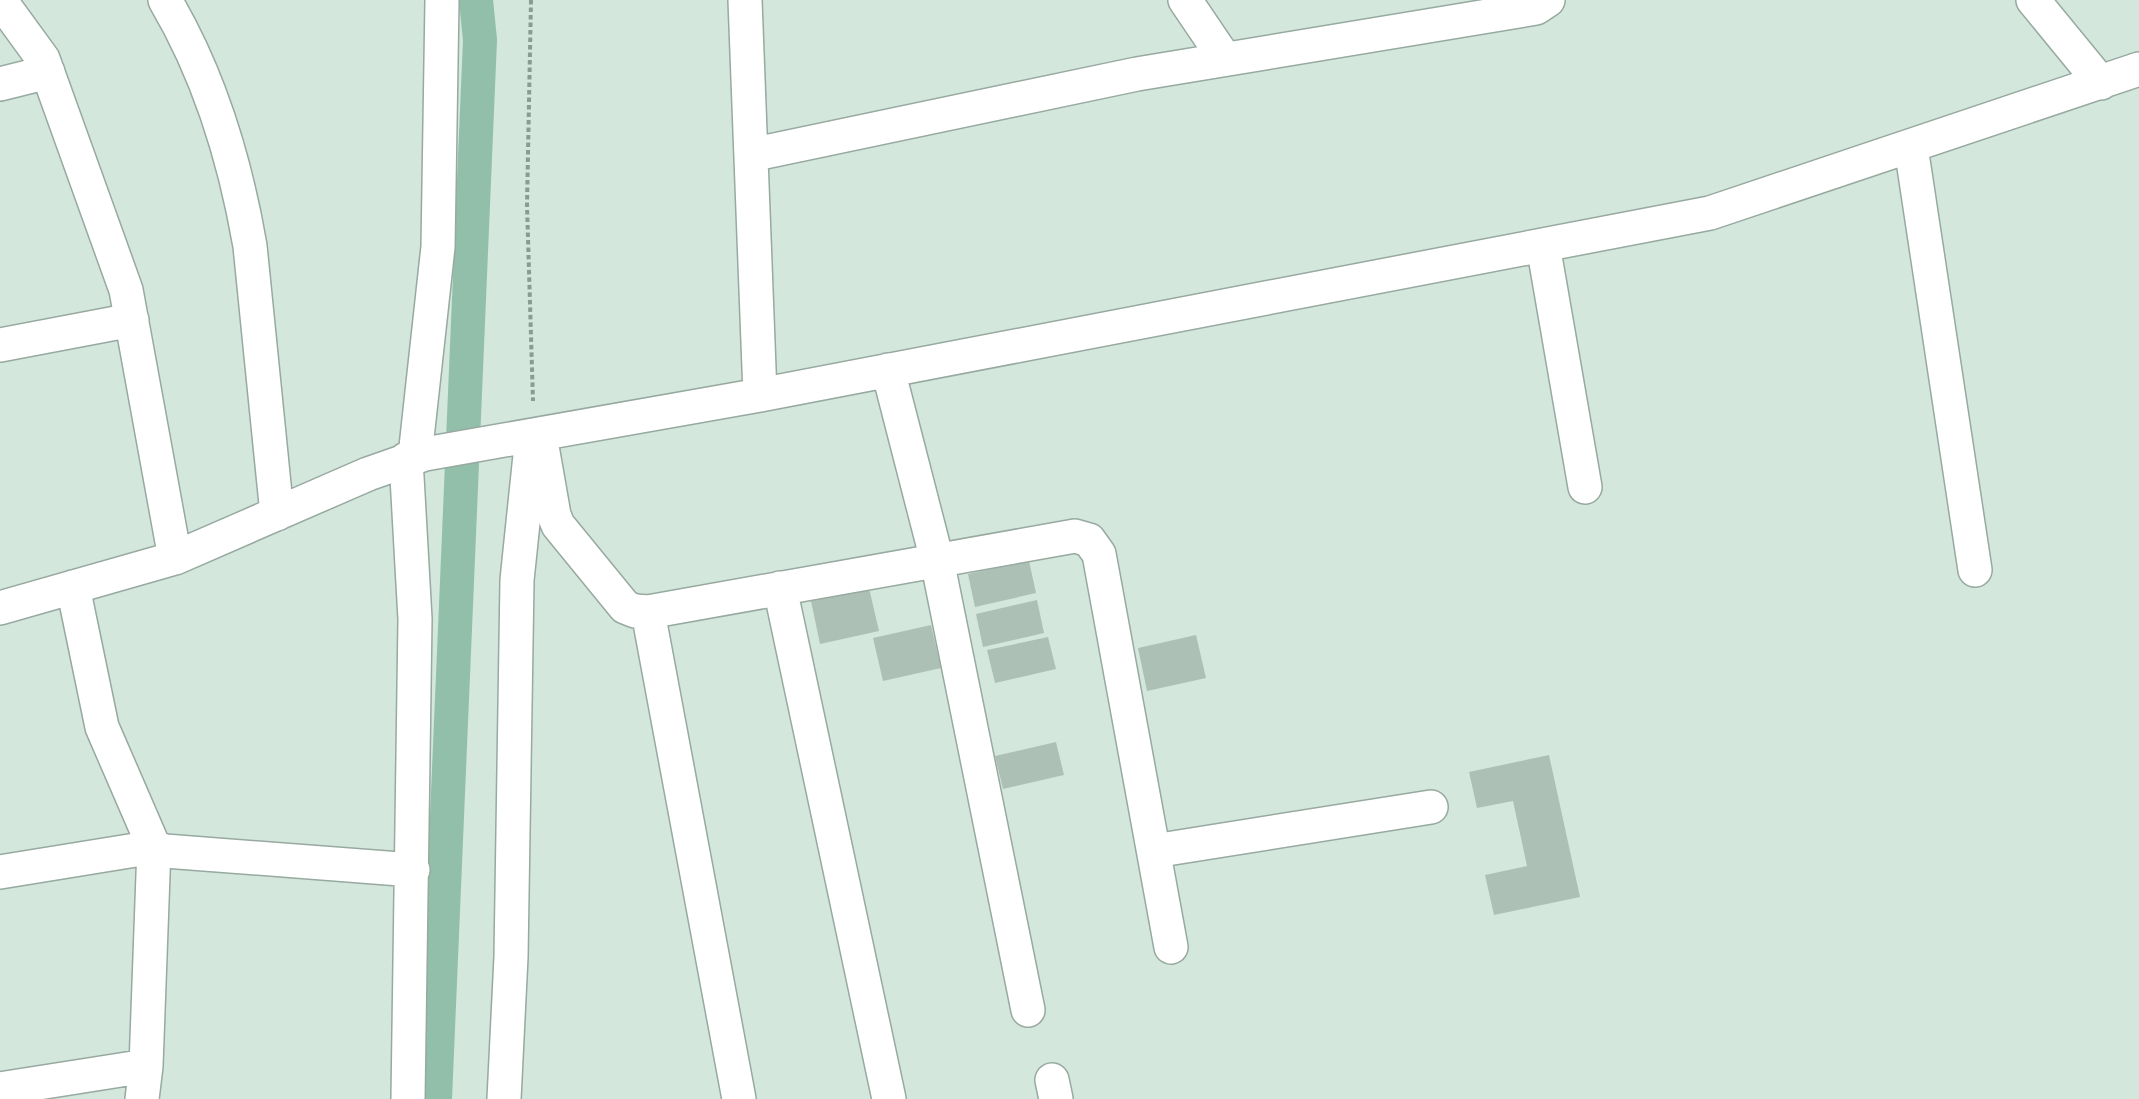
<svg xmlns="http://www.w3.org/2000/svg" width="2139" height="1099" font-family="Helvetica,sans-serif">
  <rect width="100%" height="100%" fill="#d3e7dd"/>
  <g fill="none" stroke-linecap="round" stroke-linejoin="round">
    <!-- canal -->
    <path stroke="#91bfa9" stroke-width="34" d="M435,1099L480,40L476,0"/>
  </g>
  <!-- building -->
  <path fill="#adc0b6" d="M1029,561L1036,593L975,607L968,574Z
    M869,588L879,631L820,644L811,601Z
    M1037,600L1044,633L983,647L976,614Z
    M931,625L941,668L883,681L873,638Z
    M1196,635L1206,678L1147,691L1138,648Z
    M1048,637L1056,669L995,683L987,650Z
    M1056,742L1064,775L1003,789L995,756Z
    M1549,755L1580,897L1494,915L1485,875L1527,866L1513,801L1477,808L1469,772Z"/>
  <g fill="none" stroke-linecap="round" stroke-linejoin="round">
    <defs>
      <path id="minor" d="M0,0L43,59L126,290L175,558
        M165,0C210,76 235,159 250,246L277,514
        M745,0L760,395
        M1185,0L1225,59
        M2033,0L2101,83
        M0,84L48,72
        M1911,147L1975,570
        M751,155L1137,74L1536,8L1548,0
        M1543,245L1585,487
        M0,345L132,320
        M888,370L937,560L1028,1010
        M540,435L554,515L558,525L625,607L635,611L648,612L1075,536L1089,540L1099,554L1171,947
        M415,456L438,247L442,0
        M406,459L415,619L408,1099
        M73,587L102,727L154,847L165,851L413,870
        M780,588L889,1099
        M0,608L175,558L368,474L425,454L760,395L1710,213L2139,69
        M648,612L739,1099
        M1154,851L1431,807
        M0,872L154,847L146,1066L0,1089
        M1052,1080L1056,1099
        M142,1099L146,1066
        M504,1099L511,957L517,580L531,446"/>
    </defs>
    <!-- minor casing -->
    <use href="#minor" stroke="#97a9a0" stroke-width="36"/>
    <!-- path -->
    <path stroke="#8b9a93" stroke-width="4" stroke-dasharray="4.5 3" stroke-linecap="butt" d="M531,0L527,205L533,401"/>
    <!-- minor -->
    <use href="#minor" stroke="#fff" stroke-width="33"/>
  </g>
</svg>
